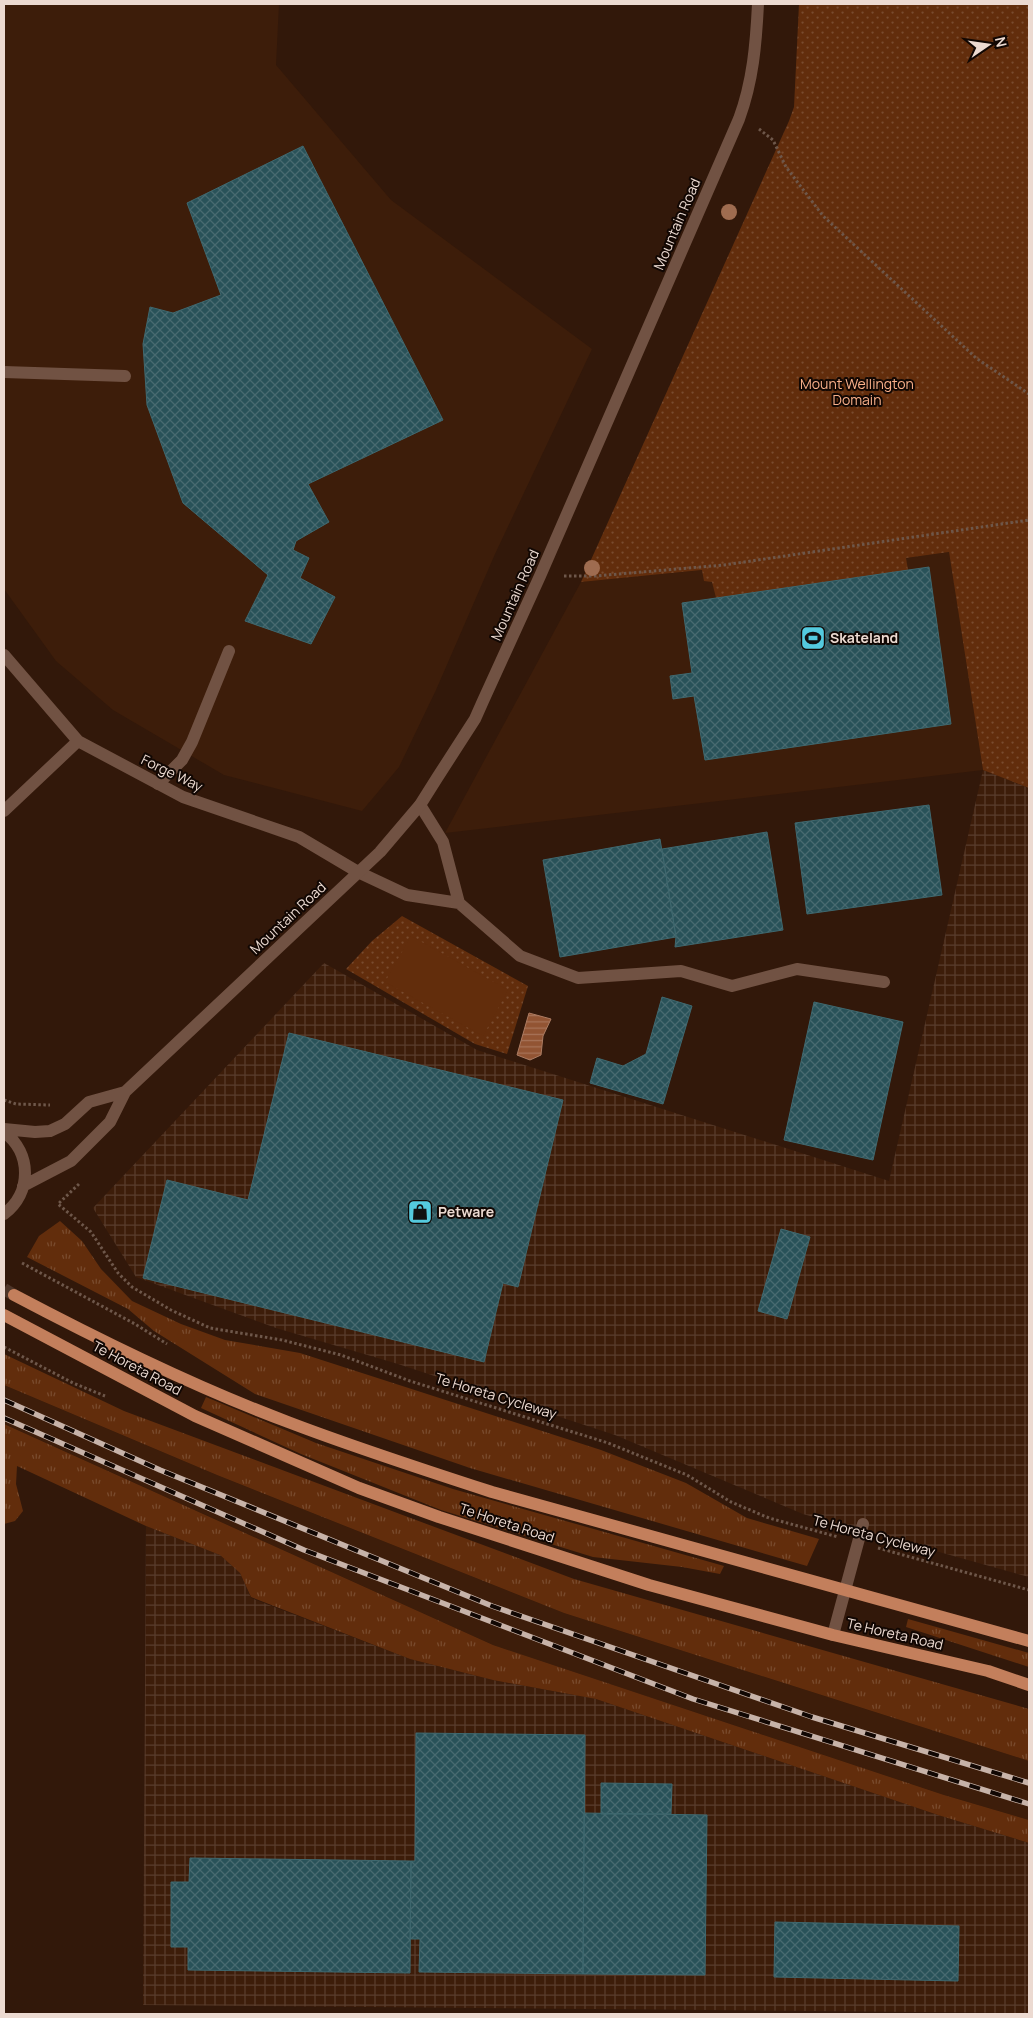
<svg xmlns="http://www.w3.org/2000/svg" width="1033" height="2018" font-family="Manrope,sans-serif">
  <defs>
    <pattern id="industrial-grid" width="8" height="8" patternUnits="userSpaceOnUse" patternTransform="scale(1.25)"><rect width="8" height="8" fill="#3d1d0a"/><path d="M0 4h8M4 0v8" fill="none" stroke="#593d2d"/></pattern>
    <pattern id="grass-tufts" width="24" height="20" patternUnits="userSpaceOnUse" patternTransform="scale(1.25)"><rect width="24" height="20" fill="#622d0c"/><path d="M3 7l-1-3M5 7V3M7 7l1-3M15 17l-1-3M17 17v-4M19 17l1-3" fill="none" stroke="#794b2e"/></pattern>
    <pattern id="park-dots" width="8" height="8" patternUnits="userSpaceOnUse" patternTransform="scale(1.25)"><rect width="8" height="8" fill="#622d0c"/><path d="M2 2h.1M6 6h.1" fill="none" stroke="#794b2e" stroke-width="1.8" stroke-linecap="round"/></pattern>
    <pattern id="water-rules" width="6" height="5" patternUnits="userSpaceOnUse" patternTransform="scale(1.25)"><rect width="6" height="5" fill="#925433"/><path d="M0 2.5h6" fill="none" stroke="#a77459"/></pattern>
    <pattern id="building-cross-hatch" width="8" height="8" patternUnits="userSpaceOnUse" patternTransform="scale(1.25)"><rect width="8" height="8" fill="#295259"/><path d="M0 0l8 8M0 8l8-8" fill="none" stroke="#486a70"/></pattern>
  </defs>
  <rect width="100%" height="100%" fill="#32180a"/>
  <!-- built -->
  <path fill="#3d1d0a" d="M4,4H279L276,65L391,200L592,349L495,554L436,690L399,767L362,811L224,775L113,710L56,661L4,589Z
    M949,552L983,770L445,833L581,582L703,570L712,581L716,598L908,570L905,558Z
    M4,1385L217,1475L564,1613L1029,1761V1820L944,1795L493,1645L4,1424Z"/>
  <!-- industrial -->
  <path fill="url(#industrial-grid)" d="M983,770L1029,788V1577L803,1514L615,1435L398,1364L276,1328L136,1277L93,1208L324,963L477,1050L889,1181Z
    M146,1526L220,1555L240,1573L251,1598L410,1659L493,1680L596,1699L938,1815L1029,1843V2013L143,2005Z"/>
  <!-- grass -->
  <path fill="url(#grass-tufts)" d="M60,1221L82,1241L101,1269L132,1301L181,1324L225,1340L300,1353L601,1450L686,1483L747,1518L819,1539L807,1566L470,1468L255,1394L154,1331L128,1309L27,1257L39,1236Z
    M4,1354L124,1411L574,1579L1029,1709V1761L564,1613L217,1475L4,1385Z
    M206,1397L316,1443L453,1489L724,1566L720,1574L682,1567L593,1557L441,1510L301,1454L201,1408Z
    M4,1424L493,1645L944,1795L1029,1820V1843L938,1815L596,1699L493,1680L410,1659L251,1597L240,1573L220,1555L146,1526L17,1466L16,1484L23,1511L15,1521L4,1524Z
    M908,1619L1029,1653V1667L906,1627Z"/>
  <!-- park -->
  <path fill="url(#park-dots)" d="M799,4H1029V788L983,770L949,552L906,558L908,570L716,598L712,582L704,581L702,570L581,582L789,121L794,107Z
    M402,916L528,986L507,1054L475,1044L346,969L372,941Z"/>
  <!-- garden -->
  <path fill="#622d0c" d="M411,936L508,990L483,1036L385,982Z"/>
  <!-- water -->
  <path fill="url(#water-rules)" stroke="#ad7c62" d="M529,1013L551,1019L543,1036L541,1055L530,1060L517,1055Z"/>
  <!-- building -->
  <path fill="url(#building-cross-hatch)" stroke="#3f686f" d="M303,146L443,420L308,484L329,522L296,541L293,550L309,558L300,578L335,597L311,644L245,621L268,575L183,503L147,405L143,344L150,307L173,313L221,295L187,203Z
    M929,567L951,724L705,760L694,696L673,699L670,676L692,673L682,603Z
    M929,805L942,895L807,914L795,823Z
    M767,832L783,930L675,947L676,937L662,849Z
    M660,839L676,937L560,957L543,860Z
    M662,997L692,1006L663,1104L590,1083L597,1058L623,1066L646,1054Z
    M814,1002L903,1022L873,1160L784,1140Z
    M289,1033L563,1100L518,1287L503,1283L484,1362L143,1278L167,1180L248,1200Z
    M781,1229L810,1237L787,1319L758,1311Z
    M416,1733L585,1735L583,1974L419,1972L420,1939H410L411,1861H415Z
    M601,1783L672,1784L671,1814H601Z
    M584,1813L707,1815L705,1975L583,1974Z
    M190,1858L411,1861L410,1973L188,1970V1947H171V1882H189Z
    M775,1922L959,1926L958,1981L774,1977Z"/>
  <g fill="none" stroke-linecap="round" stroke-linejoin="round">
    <!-- primary-tunnel -->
    <path stroke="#4e3528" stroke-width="12" stroke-dasharray="12 6" stroke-linecap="butt" d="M4,1289L14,1295"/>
    <!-- path -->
    <path stroke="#6e574a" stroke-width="3" stroke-dasharray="2.5 2.5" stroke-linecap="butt" d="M759,129L773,140L786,167L823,216L976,358L1029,394
      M564,576H595L724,565L1029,520
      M4,1100L16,1104L50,1105
      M79,1184L58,1204L91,1232L118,1273L132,1287L171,1310L210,1328L282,1340L341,1355L410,1381L608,1443L687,1475L731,1502L769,1518L838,1537
      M22,1263L135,1324L167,1344
      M4,1347L73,1383L105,1396
      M878,1548L1029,1590"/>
    <!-- service -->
    <path stroke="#715243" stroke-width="12" d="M4,372L125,376
      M158,784L182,760L192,742L229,651
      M420,805L443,842L459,903L520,956L578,978L681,971L732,986L797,969L884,982
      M358,872L407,895L459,903
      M833,1635L863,1524"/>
    <!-- minor -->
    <path stroke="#715243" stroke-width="12" d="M4,655L78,741L183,797L299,837L358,872
      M4,811L78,741
      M4,1129L35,1132L50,1131L65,1124L89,1102L125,1092
      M4,1132C32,1153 32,1193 4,1214
      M23,1186L71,1161L110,1122L125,1092L380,852L420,805L437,778L475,719L483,701L540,576L739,119C753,81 756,44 758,4"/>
    <!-- primary -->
    <path stroke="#c37f5c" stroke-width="12" d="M14,1295C103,1342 194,1387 288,1422C356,1448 424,1470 492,1492L1029,1641
      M4,1315L195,1416L359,1488L439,1517L649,1585L833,1635L988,1671L1029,1685"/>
    <defs>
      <path id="rail" d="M4,1400L160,1470L492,1606L812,1717L1029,1783
        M4,1418L304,1550L693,1699L1029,1804"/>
    </defs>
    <!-- rail casing -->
    <use href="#rail" stroke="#c7b3a9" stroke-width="5.5"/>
    <!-- rail -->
    <use href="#rail" stroke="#110703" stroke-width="4" stroke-dasharray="11" stroke-linecap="butt"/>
  </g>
  <!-- trees -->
  <g fill="#9f6c50">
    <circle cx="729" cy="212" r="8"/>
    <circle cx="592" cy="568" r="8"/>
  </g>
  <!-- icons -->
  <defs>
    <symbol id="stadium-square" viewBox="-11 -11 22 22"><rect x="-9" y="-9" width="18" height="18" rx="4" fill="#54cade" stroke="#110703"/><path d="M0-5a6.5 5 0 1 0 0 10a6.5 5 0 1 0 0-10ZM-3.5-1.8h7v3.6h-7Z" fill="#111"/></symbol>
    <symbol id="shop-square" viewBox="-11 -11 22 22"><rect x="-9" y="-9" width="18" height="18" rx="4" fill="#54cade" stroke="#110703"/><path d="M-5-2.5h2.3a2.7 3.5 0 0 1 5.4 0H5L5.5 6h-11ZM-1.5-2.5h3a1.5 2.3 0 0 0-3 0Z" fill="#111"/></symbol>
  </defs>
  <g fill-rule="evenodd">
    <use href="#stadium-square" x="799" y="624" width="28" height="28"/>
    <use href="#shop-square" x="406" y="1198" width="28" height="28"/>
  </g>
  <g text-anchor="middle" stroke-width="4" stroke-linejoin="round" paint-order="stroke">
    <!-- street labels -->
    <g font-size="14" fill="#ecdad1" stroke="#110703">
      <text transform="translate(677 224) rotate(-67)" y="5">Mountain Road</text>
      <text transform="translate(515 595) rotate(-66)" y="5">Mountain Road</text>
      <text transform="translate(172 773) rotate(26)" y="5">Forge Way</text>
      <text transform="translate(288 918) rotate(-43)" y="5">Mountain Road</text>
      <text transform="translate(137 1368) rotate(28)" y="5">Te Horeta Road</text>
      <text transform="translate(496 1396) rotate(17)" y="5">Te Horeta Cycleway</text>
      <text transform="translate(507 1523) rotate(18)" y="5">Te Horeta Road</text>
      <text transform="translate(874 1536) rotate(15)" y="5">Te Horeta Cycleway</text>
      <text transform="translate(895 1634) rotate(13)" y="5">Te Horeta Road</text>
    </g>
    <!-- park labels -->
    <g font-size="14" fill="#f9b08a" stroke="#110703">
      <text x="857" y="389">Mount Wellington<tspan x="857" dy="16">Domain</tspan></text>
    </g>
    <!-- poi labels -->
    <g font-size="14" font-weight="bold" fill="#ecdad1" stroke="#110703" text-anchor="start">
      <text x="830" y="643">Skateland</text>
      <text x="438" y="1217">Petware</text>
    </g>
  </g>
  <!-- border -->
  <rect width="1033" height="2018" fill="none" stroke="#ecdad1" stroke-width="10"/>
  <!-- north arrow -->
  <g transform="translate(988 45) rotate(77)" stroke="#110703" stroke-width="4" paint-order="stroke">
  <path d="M0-4L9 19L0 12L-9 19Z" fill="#ecdad1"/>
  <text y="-8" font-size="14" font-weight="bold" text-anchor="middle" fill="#ecdad1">N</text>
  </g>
</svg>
